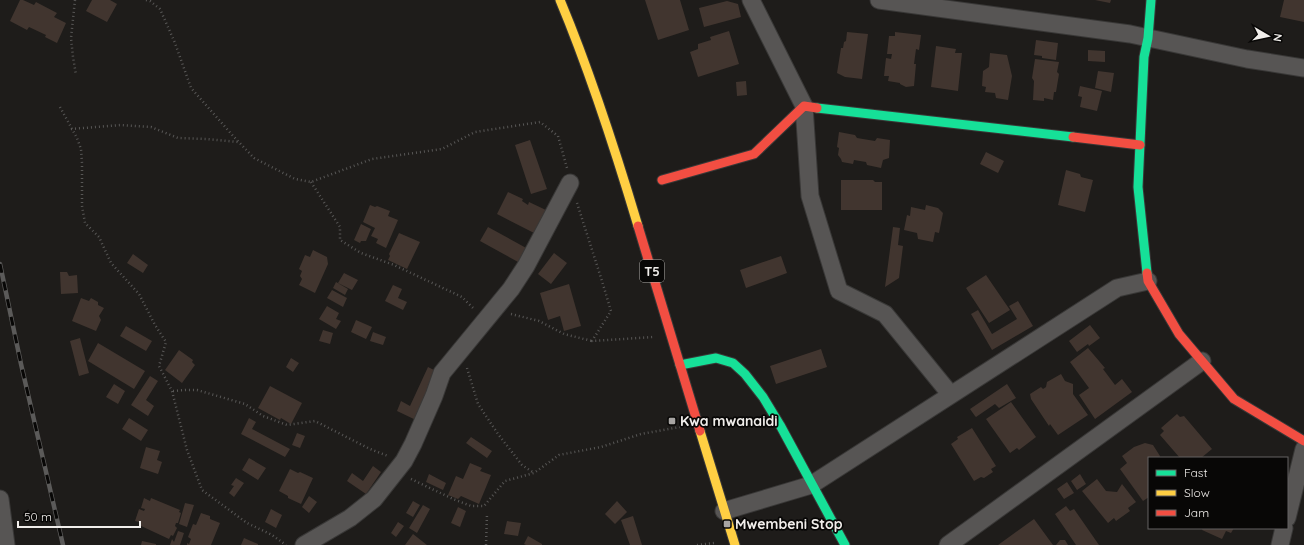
<svg xmlns="http://www.w3.org/2000/svg" width="1304" height="545" font-family="Quicksand,sans-serif">
  <rect width="100%" height="100%" fill="#1e1c1a"/>
  <!-- building -->
  <path fill="#41352f" d="M20,0H23L34,5L36,2L57,13L54,17L66,23L57,43L45,37L46,35L29,27L27,30L10,21Z
    M92,0H110L117,4L107,22L86,11Z
    M645,0H680L689,30L658,40Z
    M1095,0H1111L1110,3Z
    M1284,0H1304V22L1280,17Z
    M727,1L738,4L741,17L704,27L699,8Z
    M729,31L739,64L698,77L690,52L698,49V44L711,40L710,37Z
    M847,32L868,34L862,79L845,77L837,73L841,48H843L844,42L846,41Z
    M895,32L921,35L919,50L916,49L914,64H916L914,86L906,87L900,84V83L888,81L889,76H884L886,58L891,59L892,54H887L889,36H895Z
    M1036,40L1058,43L1056,60L1042,58V56L1034,55Z
    M936,46L956,49L955,53H962L958,91L931,87Z
    M1088,50L1105,51V62L1088,61Z
    M990,53L1007,55L1012,76L1008,100L996,98L995,93L985,92L986,87L982,86L983,71L989,67Z
    M1035,59L1059,62L1057,72L1059,74L1056,92H1054L1053,100L1044,98V101L1033,100L1034,81L1032,78Z
    M1098,71L1114,73L1111,92L1095,88Z
    M746,81L747,95L737,96L736,82Z
    M1080,86L1102,91L1097,111L1080,107L1082,97L1078,96Z
    M839,132L855,135L857,138L875,141L877,138L890,140L889,158L883,160L881,168L867,165L866,162L854,160L853,164L842,162L841,159L838,155L839,148L837,147Z
    M530,140L547,189L531,194L515,145Z
    M986,152L1004,161L998,173L980,164Z
    M1066,170L1080,174L1081,177L1093,180L1085,212L1058,205Z
    M841,180H873L875,182H882V210H841Z
    M508,192L523,199L522,201L528,205L529,202L548,211L536,234L497,214Z
    M370,205L375,207L377,206L390,211L388,216L398,220L386,248L376,243L378,239L371,236L375,228L363,222Z
    M926,205L938,208L943,213L939,233L935,232L933,242L918,239L917,233L904,230L907,215L910,216L911,207L925,210Z
    M361,224L371,229L366,241H361L360,243L354,240Z
    M488,227L528,249L520,263L480,241Z
    M893,227L900,228L898,245L903,246L899,278L885,287Z
    M399,233L420,242L407,269L388,260L390,256L389,254Z
    M313,250L327,257L328,264L315,293L299,285L302,279L300,276L302,271L299,269L305,255L310,257Z
    M554,253L567,263L551,284L538,274Z
    M133,254L148,265L143,273L127,263Z
    M781,256L787,273L746,288L740,270Z
    M60,272H67L69,276L77,275L78,293L61,294Z
    M344,273L358,280L352,290L338,283Z
    M986,275L1010,310L989,323L966,288Z
    M336,282L348,289L345,295L333,288Z
    M569,284L581,326L564,331L560,316L548,320L540,293Z
    M393,285L402,289L398,298L407,302L403,310L385,301Z
    M332,290L347,298L343,307L327,298Z
    M81,298L89,301L91,298L98,302V305L104,308L99,316L101,320L96,331L72,321Z
    M1018,301L1033,326L992,350L971,314L978,310L992,334L1017,319L1009,306Z
    M327,306L339,313L336,319L341,321L336,329L319,319Z
    M356,320L372,327L366,339L351,332Z
    M1090,325L1100,338L1089,346L1088,344L1077,352L1069,341Z
    M126,326L152,341L146,351L120,336Z
    M323,330L333,333L330,344L319,341Z
    M373,332L386,337L383,345L370,341Z
    M80,338L89,373L79,376L70,341Z
    M98,343L145,371L134,389L88,361Z
    M1088,348L1105,368L1103,369L1115,385L1122,379L1132,392L1095,419L1079,395L1089,388L1070,362Z
    M821,349L827,367L776,384L770,366Z
    M179,350L193,360L192,362L195,365L182,383L165,370Z
    M291,358L299,363L293,372L286,367Z
    M428,367L440,373L418,421L397,411L401,401L410,406Z
    M1061,374L1065,381L1073,384V394L1088,415L1058,435L1050,424L1049,426L1031,399L1030,394L1041,387L1043,389L1046,387L1047,382Z
    M150,376L158,381L146,400L154,406L148,416L131,405Z
    M114,384L125,391L118,404L106,397Z
    M1007,384L1016,398L999,408L995,404L976,417L975,416L970,409Z
    M270,386L302,403L291,424L281,418L280,420L258,408Z
    M1011,402L1036,437L1019,450L1017,448L1010,453L986,419Z
    M1177,414L1180,417L1184,416L1212,449L1201,458H1180L1160,435L1164,431L1161,428Z
    M129,418L148,430L141,441L122,429Z
    M249,418L256,422L252,429L290,449L285,457L241,434Z
    M972,428L996,466L991,469L993,472L984,478L981,477L974,481L951,444L958,439L957,437Z
    M297,433L305,436L300,448L292,445Z
    M471,437L492,451L487,458L466,443Z
    M1145,443L1153,445L1160,456L1159,458H1149V497L1143,501L1120,469L1127,463L1122,456L1134,447Z
    M146,447L160,451L157,460L162,462L158,474L140,468Z
    M249,458L266,468L258,480L242,470Z
    M470,463L482,468L480,471L491,475L479,504L461,496L458,499L448,495L456,476L463,479Z
    M373,466L381,472L366,494L347,481L352,473L363,481Z
    M290,469L298,473L300,472L313,478L301,504L288,498V496L279,491Z
    M429,474L446,483L443,490L426,482Z
    M1080,474L1086,484L1077,490L1071,481Z
    M236,478L244,483L234,497L229,493L234,486L231,485Z
    M1097,479L1106,491L1117,492L1122,484L1136,502L1128,508L1130,511L1116,521L1114,518L1108,523L1082,491Z
    M1067,482L1074,493L1064,499L1057,489Z
    M309,496L317,502L309,513L302,507Z
    M144,498L150,501L151,498L180,510L179,512L181,513L178,523H176L175,526L177,528L173,536L171,535L169,539L139,525V522L135,521L139,509L144,511L145,509L141,508Z
    M413,501L420,505L413,517L406,513Z
    M617,501L627,512L615,524L605,514Z
    M185,503L194,505L187,527L179,524Z
    M423,505L430,509L417,533L409,528Z
    M1066,506L1070,511L1074,509L1099,545H1076L1055,514Z
    M458,507L466,511L460,527L451,523Z
    M271,509L282,515L276,528L265,522Z
    M201,513L210,516V519L220,523L211,545H187V543L189,544L191,539L188,537L193,524L196,525Z
    M633,516L642,545H630L621,520Z
    M1034,519L1053,545H998Z
    M507,521L521,523L518,536L504,534Z
    M398,522L404,526L396,537L391,533Z
    M1203,528H1234L1231,533L1226,531L1222,539L1202,530Z
    M178,531L184,533L180,545H170L172,539L174,542Z
    M413,534L427,545H405Z
    M528,536L542,544V545H526L524,544Z
    M244,538L258,544V545H241Z
    M1060,540H1065L1068,545H1056Z
    M142,541L156,544V545H141Z"/>
  <g fill="none" stroke-linecap="round" stroke-linejoin="round">
    <defs>
      <path id="street" d="M751,0L804,106L810,196L839,291L885,314L951,395
        M879,0L1130,34L1247,59L1304,68
        M0,499L6,545
        M724,511L811,485L1117,288L1148,281
        M1287,518L1304,449
        M304,545L350,518L374,499L404,461L413,444L434,396L442,373L511,289L526,266L570,183
        M948,545L1202,361
        M1280,545L1284,528"/>
      <path id="fast" d="M817,108L1073,137
        M1147,273L1138,187L1144,57L1148,38L1151,0
        M680,365L716,358L733,363L745,374L763,397L780,425L845,545"/>
      <path id="slow" d="M560,0C591,74 615,149 638,226
        M700,431L735,545"/>
      <path id="jam" d="M1073,137L1140,145
        M662,180L754,154L804,106L817,108
        M638,226L700,431
        M1147,273L1148,281L1179,334L1234,399L1304,441"/>
    </defs>
    <!-- street casing -->
    <use href="#street" stroke="#393837" stroke-width="19"/>
    <!-- fast casing -->
    <use href="#fast" stroke="#393837" stroke-width="11"/>
    <!-- slow casing -->
    <use href="#slow" stroke="#393837" stroke-width="11"/>
    <!-- jam casing -->
    <use href="#jam" stroke="#393837" stroke-width="11"/>
    <!-- path -->
    <path stroke="#585756" stroke-width="2.5" stroke-dasharray="1 3" stroke-linecap="butt" d="M75,0L71,38L73,57L76,75
      M146,0L150,1L160,9L175,43L191,88L234,137L254,158L295,179L311,182L372,159L442,149L475,132L540,122L558,136L567,168
      M60,107L77,138L81,149L82,163V206L85,223L99,237L111,263L139,294L155,325L166,342L159,366L172,391L187,450L202,490L247,523L272,535L286,545
      M71,129L121,125L151,127L178,138L207,139L238,142
      M311,182L340,227V240L361,253L394,265L462,297L474,309
      M577,203L602,281L611,311L592,341L653,337
      M511,314L539,321L564,334L592,341
      M467,368L478,404L498,434L522,465L534,473
      M173,391L185,390H197L245,404L263,416L287,425L315,421L370,449L388,456
      M411,479L453,499L471,506H484L505,481L534,473L559,455L601,447L641,434L680,427
      M486,545L487,514
      M697,545L714,543"/>
    <!-- street -->
    <use href="#street" stroke="#575554" stroke-width="17"/>
    <!-- fast -->
    <use href="#fast" stroke="#16e098" stroke-width="9"/>
    <!-- slow -->
    <use href="#slow" stroke="#ffcf43" stroke-width="9"/>
    <!-- jam -->
    <use href="#jam" stroke="#f24e42" stroke-width="9"/>
    <defs>
      <path id="rail" d="M0,264L21,364L63,545"/>
    </defs>
    <!-- rail casing -->
    <use href="#rail" stroke="#5b5a59" stroke-width="4.5"/>
    <!-- rail -->
    <use href="#rail" stroke="#080706" stroke-width="3" stroke-dasharray="9" stroke-linecap="butt"/>
  </g>
  <!-- markers -->
  <g fill="#a7a4a2" stroke="#080706" stroke-width="1.5">
    <rect x="668" y="417" width="8" height="8" rx="2"/>
    <rect x="723" y="520" width="8" height="8" rx="2"/>
  </g>
  <g text-anchor="middle" stroke-width="3.5" stroke-linejoin="round" paint-order="stroke">
    <!-- shield labels -->
    <rect fill="#080706" stroke="#aba9a6" stroke-width="1" x="640" y="260" width="24" height="22" rx="3"/>
    <g font-size="13" font-weight="bold" fill="#f1eeeb">
      <text x="652" y="276">T5</text>
    </g>
    <!-- poi labels -->
    <g font-size="14" font-weight="bold" fill="#f1eeeb" stroke="#080706" text-anchor="start">
      <text x="680" y="426">Kwa mwanaidi</text>
      <text x="735" y="529">Mwembeni Stop</text>
    </g>
  </g>
  <!-- legend -->
  <rect x="1148" y="457" width="140" height="72" fill="#080706" stroke="#656362"/>
  <rect x="1156" y="470" width="20" height="6" fill="#16e098" stroke="#656362"/>
  <text x="1184" y="477" font-size="12" fill="#f1eeeb">Fast</text>
  <rect x="1156" y="490" width="20" height="6" fill="#ffcf43" stroke="#656362"/>
  <text x="1184" y="497" font-size="12" fill="#f1eeeb">Slow</text>
  <rect x="1156" y="510" width="20" height="6" fill="#f24e42" stroke="#656362"/>
  <text x="1184" y="517" font-size="12" fill="#f1eeeb">Jam</text>
  <!-- north arrow -->
  <g transform="translate(1268 36) rotate(99)" stroke="#080706" stroke-width="3" paint-order="stroke">
  <path d="M0-3L7 15L0 10L-7 15Z" fill="#f1eeeb"/>
  <text y="-6" font-size="11" font-weight="bold" text-anchor="middle" fill="#f1eeeb">N</text>
  </g>
  <!-- scale -->
  <path d="M18 521v6h122v-6" fill="none" stroke="#f1eeeb" stroke-width="2"/>
  <text x="24" y="521" font-size="12" fill="#f1eeeb" stroke="#080706" stroke-width="3" paint-order="stroke">50 m</text>
</svg>
